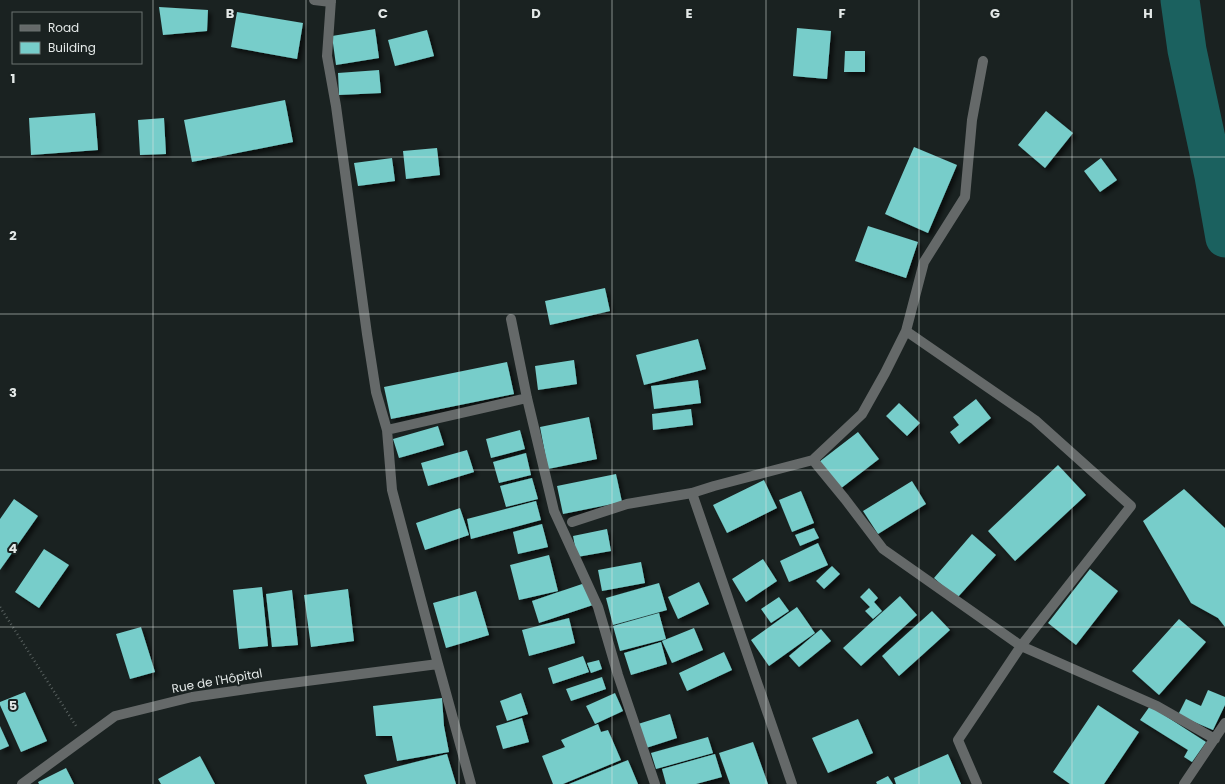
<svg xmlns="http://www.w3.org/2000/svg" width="1225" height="784" font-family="Poppins,sans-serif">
  <defs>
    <filter id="shadow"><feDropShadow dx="3.5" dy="3.5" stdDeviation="2" flood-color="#0009"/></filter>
  </defs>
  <rect width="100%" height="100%" fill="#1a2221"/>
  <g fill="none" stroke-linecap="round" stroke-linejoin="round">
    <!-- river -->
    <path stroke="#1b615f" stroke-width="39" d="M1180,0L1187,50L1214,176L1225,238"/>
  </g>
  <!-- building -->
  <path fill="#77cdca" filter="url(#shadow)" d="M159,7L208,10L207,31L163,35Z
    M237,12L303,23L297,59L231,47Z
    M797,28L831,31L827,79L793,76Z
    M375,29L379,58L336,65L332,36Z
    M427,30L434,56L395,66L388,40Z
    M845,51H865V72H844Z
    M379,70L381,93L339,95L338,73Z
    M285,100L293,142L192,162L184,120Z
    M1046,111L1073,133L1045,168L1018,145Z
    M95,113L98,150L31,155L29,118Z
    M164,118L166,154L140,155L138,120Z
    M914,147L957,165L928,233L885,214Z
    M437,148L440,175L406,179L403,151Z
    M392,158L395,181L358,186L354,163Z
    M1101,158L1117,180L1100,192L1084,171Z
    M868,226L918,242L906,278L855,261Z
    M605,288L610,311L550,325L545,301Z
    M698,339L706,369L644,385L636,355Z
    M574,360L577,384L538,390L535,366Z
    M507,362L514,394L391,419L384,387Z
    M698,380L701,403L654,409L651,386Z
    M976,399L991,418L959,444L950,432L959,425L953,417Z
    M899,403L920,423L907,436L886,416Z
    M691,409L693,425L653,430L652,414Z
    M589,417L597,459L548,469L540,427Z
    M438,426L444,445L399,458L393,439Z
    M520,430L525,449L491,458L486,439Z
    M858,432L879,459L840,489L819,462Z
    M467,450L474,472L428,486L421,463Z
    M526,453L531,475L499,483L493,462Z
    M1058,465L1086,495L1015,561L988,531Z
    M616,474L622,502L563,514L557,486Z
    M532,478L538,499L506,507L500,486Z
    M764,480L777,508L727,533L713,505Z
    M912,481L926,504L878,534L863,511Z
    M1184,489L1225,528V627L1218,618L1191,603L1143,521Z
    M801,491L814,523L792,532L779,500Z
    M14,499L38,516L0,570V519Z
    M536,501L541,520L471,539L467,519Z
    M460,508L469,535L425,550L416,523Z
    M542,524L548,547L518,554L513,532Z
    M814,528L819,538L800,546L795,535Z
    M607,529L611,551L577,557L573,536Z
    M972,534L996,555L957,598L934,578Z
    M818,543L828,565L789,582L780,561Z
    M44,549L69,565L39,608L15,592Z
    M549,555L558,591L519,600L510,565Z
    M763,559L777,581L746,602L732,579Z
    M641,562L645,583L602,591L598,570Z
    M832,566L840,574L824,589L816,581Z
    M1090,569L1118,591L1076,645L1048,623Z
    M699,582L709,604L678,619L668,597Z
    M585,583L593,605L539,623L532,601Z
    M659,583L667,610L613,625L606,598Z
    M262,587L268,646L239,649L233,590Z
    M869,588L878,598L874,602L882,611L873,619L865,611L870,607L860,597Z
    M348,589L354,641L311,647L304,595Z
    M292,590L298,645L272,647L266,594Z
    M476,591L489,635L446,648L433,603Z
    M900,596L917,615L861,666L843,648Z
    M779,597L789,611L771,623L761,609Z
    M797,607L815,633L769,666L751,640Z
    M932,611L950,630L899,676L882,656Z
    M659,613L666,639L620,651L613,626Z
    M569,618L575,643L529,656L522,630Z
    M1179,619L1206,642L1159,695L1132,671Z
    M141,627L155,672L130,679L116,634Z
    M694,628L703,650L672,663L662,641Z
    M821,629L831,641L799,667L789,656Z
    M661,642L667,664L631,675L624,653Z
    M724,652L732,670L687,691L679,673Z
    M583,656L589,672L553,684L548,668Z
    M599,660L602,669L591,673L587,663Z
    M602,677L606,689L571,701L566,689Z
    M1208,690L1225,697V705L1213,730L1178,715L1186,699L1201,706Z
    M25,692L47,741L21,752L0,705V702Z
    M521,693L528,714L507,721L500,701Z
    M615,693L623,711L595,724L586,706Z
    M442,698L444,726L449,752L397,761L392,736H376L373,706Z
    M1098,705L1139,732L1104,784H1070L1053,772Z
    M1150,706L1206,742L1192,762L1184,757L1188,750L1140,720Z
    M670,714L677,738L646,748L638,724Z
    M522,718L529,742L503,749L496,726Z
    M858,719L873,753L828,773L812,738Z
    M598,724L601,732L608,730L621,760L563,784H553L542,756L565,747L561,740Z
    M0,726L9,746L0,750Z
    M708,737L713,753L656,769L651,753Z
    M753,742L768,784H730L719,753Z
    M447,754L456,784H367L364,775Z
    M715,754L722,777L696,784H666L662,769Z
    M948,754L961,784H896L894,778Z
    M200,756L215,784H161L158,779Z
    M628,760L638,784H569Z
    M66,768L74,784H39L38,782Z
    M888,776L893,784H877L876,782Z"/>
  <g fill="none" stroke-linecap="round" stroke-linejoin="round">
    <!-- path -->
    <path stroke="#58605f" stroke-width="2.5" stroke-dasharray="1 3" stroke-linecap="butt" d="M0,607L76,726"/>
    <!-- minor -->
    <path stroke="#656969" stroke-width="10" d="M314,0L331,2
      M331,0L327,56L336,106L367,334L376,392L387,430L392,490L438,664L471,784
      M511,319L527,398L554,511L598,607L618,675L655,784
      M906,331L1035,420L1131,506L1021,646L958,740L977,784
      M387,430L527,398
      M813,460L862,414L885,373L906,331L924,262L965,197L972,120L983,61
      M692,493L792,784
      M572,522L627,504L692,493L714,486L813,460L845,499L883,549L1021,646L1157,706L1215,739
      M22,784L115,716L192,697L268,686L438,664
      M1184,784L1225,723"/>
  </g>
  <!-- grid -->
  <path fill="none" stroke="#e4e9e8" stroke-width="1" stroke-opacity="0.55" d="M153,0V784M306,0V784M459,0V784M612,0V784M766,0V784M919,0V784M1072,0V784M0,157H1225M0,314H1225M0,470H1225M0,627H1225"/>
  <g text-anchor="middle" stroke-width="4" stroke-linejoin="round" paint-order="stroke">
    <!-- street labels -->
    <g font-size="12" fill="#e4e9e8" stroke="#1a2221">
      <text transform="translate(217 681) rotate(-10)" y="4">Rue de l'Hôpital</text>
    </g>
  </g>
  <g font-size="13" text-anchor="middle" font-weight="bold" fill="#e4e9e8" stroke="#1a2221" stroke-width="4" stroke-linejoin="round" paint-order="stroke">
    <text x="230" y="18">B</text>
    <text x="383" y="18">C</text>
    <text x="536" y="18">D</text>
    <text x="689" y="18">E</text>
    <text x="842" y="18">F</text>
    <text x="995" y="18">G</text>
    <text x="1148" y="18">H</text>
    <text x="13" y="83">1</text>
    <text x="13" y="240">2</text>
    <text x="13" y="397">3</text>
    <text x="13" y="553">4</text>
    <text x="13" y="710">5</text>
  </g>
  <!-- legend -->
  <rect x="12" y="12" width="130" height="52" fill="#1a2221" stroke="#6b7271"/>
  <rect x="20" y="25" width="20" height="6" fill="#656969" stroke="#6b7271"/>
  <text x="48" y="32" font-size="12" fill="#e4e9e8">Road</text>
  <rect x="20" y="42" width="20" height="12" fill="#77cdca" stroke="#6b7271"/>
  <text x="48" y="52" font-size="12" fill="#e4e9e8">Building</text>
</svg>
